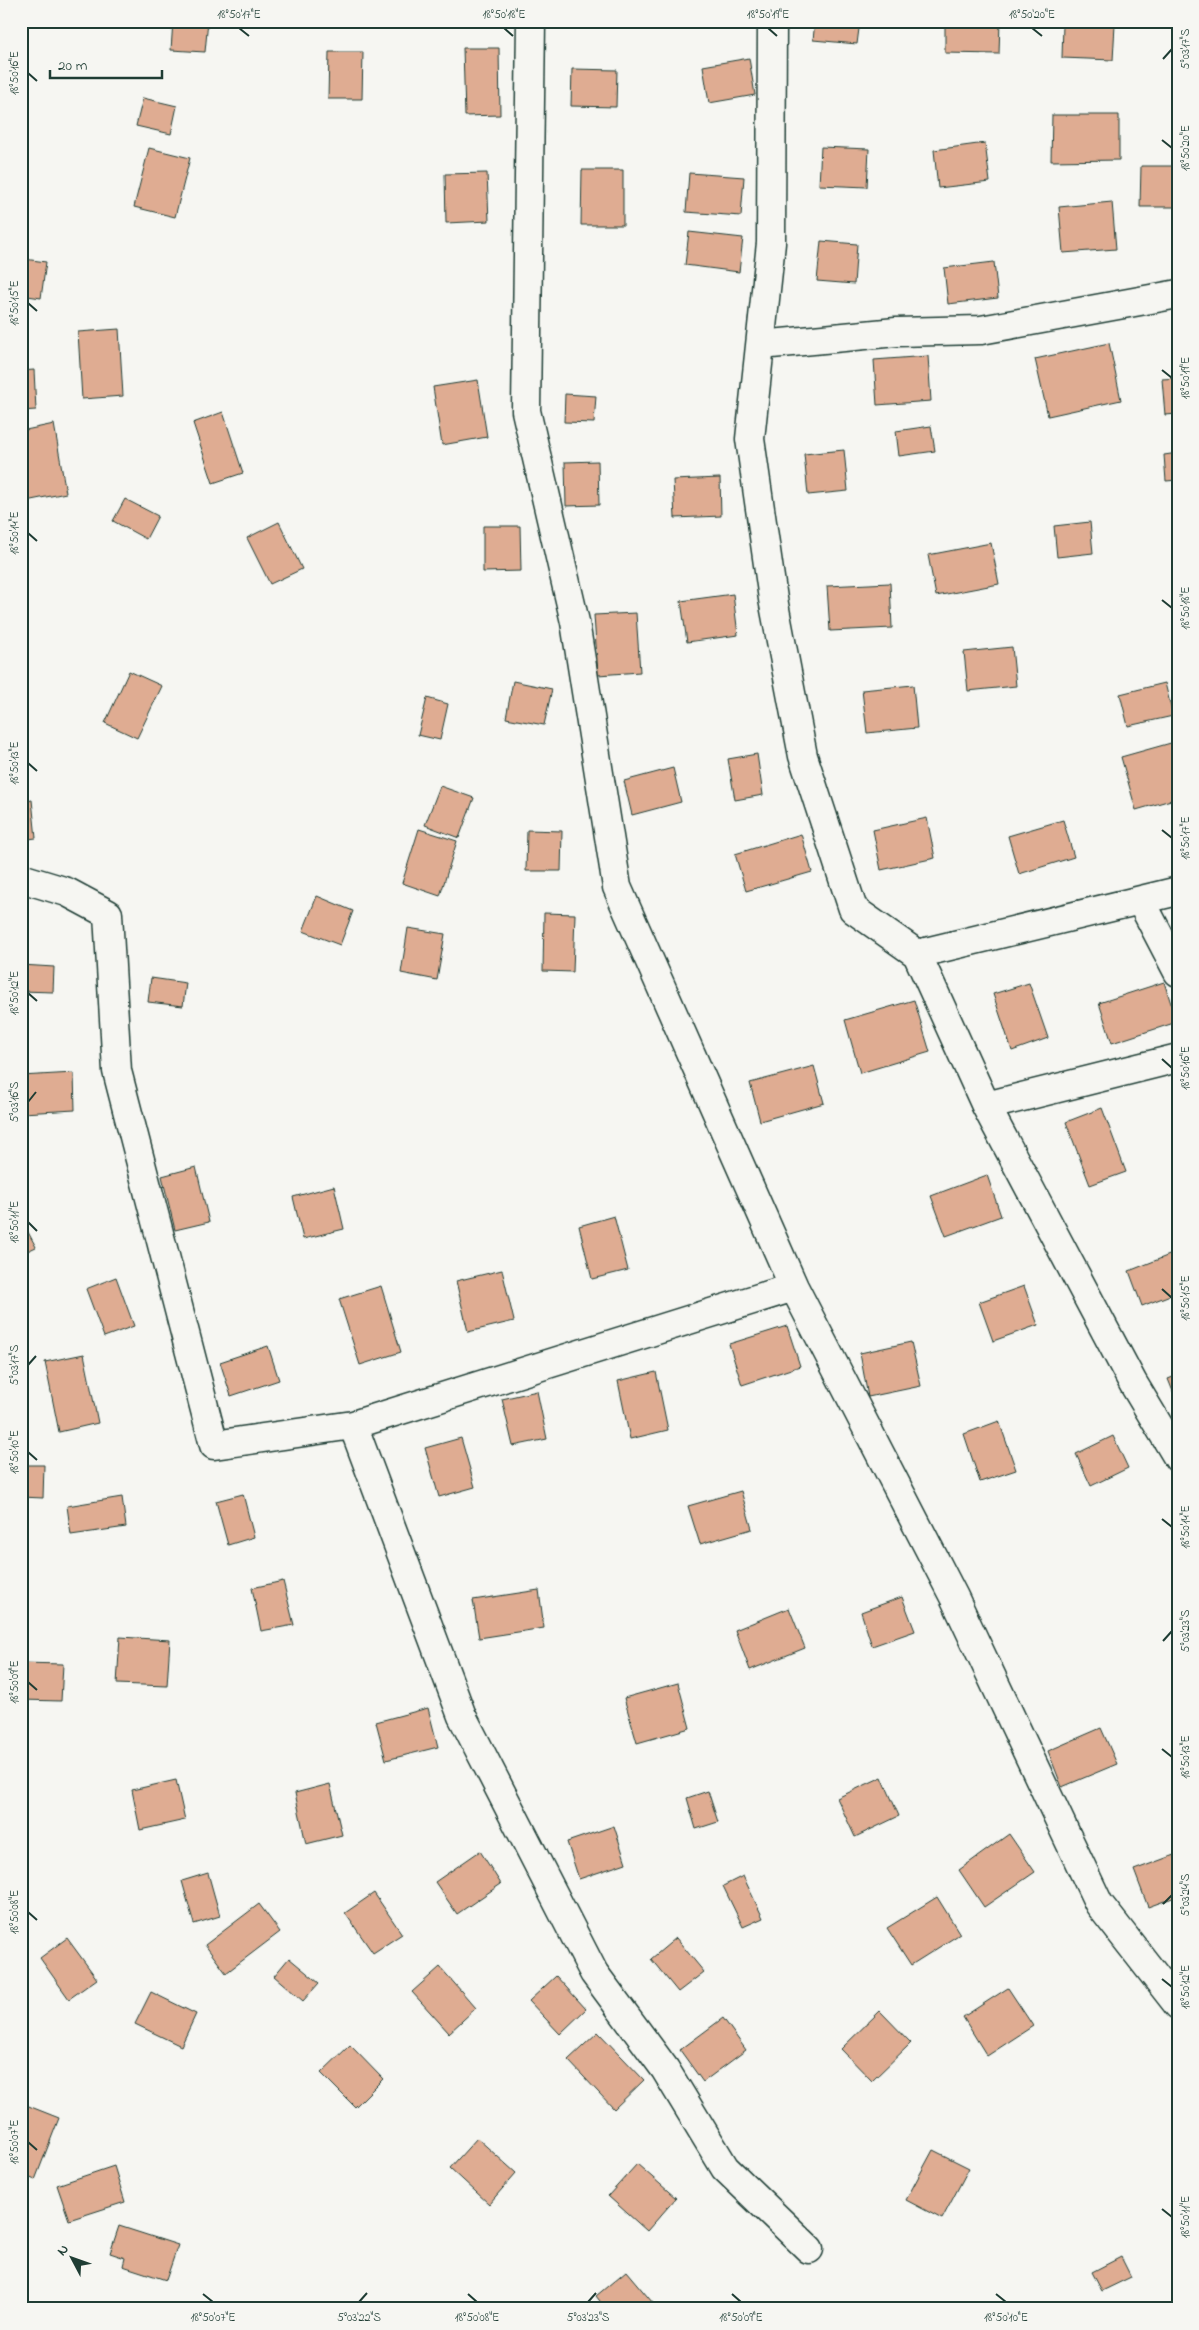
<svg xmlns="http://www.w3.org/2000/svg" width="1199" height="2330" font-family="'Indie Flower',sans-serif">
  <rect width="100%" height="100%" fill="#f6f6f2"/>
  <filter id="ink" filterUnits="userSpaceOnUse"><feTurbulence type="fractalNoise" baseFrequency=".02" numOctaves="2"/><feDisplacementMap in="SourceGraphic" scale="10" xChannelSelector="R" yChannelSelector="G"/><feConvolveMatrix kernelMatrix="1 2 1 2 8 2 1 2 1" color-interpolation-filters="sRGB"/></filter>
  <g filter="url(#ink)">
    <!-- building -->
    <path fill="#dfac92" stroke="#1f3d34" d="M173,21H208L205,52L171,50Z
      M815,21H860L857,44L813,40Z
      M945,21H1000L999,54L945,53Z
      M1063,24L1115,25L1113,60L1062,58Z
      M463,48H499L500,115L465,116Z
      M329,52H363L362,99H328Z
      M749,58L755,95L709,103L703,66Z
      M572,69L617,70L616,107L571,106Z
      M143,98L177,106L171,134L136,126Z
      M1052,115H1119V160L1051,161Z
      M985,143L990,182L938,188L934,150Z
      M821,147L869,149L867,187L819,185Z
      M149,148L190,158L175,217L134,207Z
      M1141,166H1178V207H1140Z
      M582,170H623V225H581Z
      M487,173L489,221L446,223L445,174Z
      M689,173L744,177L741,216L686,212Z
      M1112,202L1116,249L1063,253L1059,207Z
      M689,232L743,238L739,272L685,265Z
      M821,241L857,244L854,284L817,281Z
      M24,259L46,262L41,298L21,295Z
      M994,262L998,298L948,304L944,268Z
      M119,329L123,396L82,399L78,332Z
      M1109,343L1121,400L1048,416L1035,359Z
      M928,356L931,401L877,405L874,360Z
      M34,370L36,410L21,411V371Z
      M1178,378V414L1165,415L1162,379Z
      M478,380L487,437L442,445L433,387Z
      M565,394L596,396L594,423L564,422Z
      M223,412L243,473L213,483L193,423Z
      M54,424L66,493L26,501L21,472V431Z
      M931,426L935,451L899,456L896,431Z
      M844,450L848,491L808,495L804,454Z
      M1178,453V480L1166,481L1164,455Z
      M598,461L599,505L566,506L565,462Z
      M720,478L721,516L675,518L673,480Z
      M125,499L158,516L146,539L113,521Z
      M279,522L302,569L270,584L247,538Z
      M1090,522L1093,553L1057,557L1054,526Z
      M483,526H520L521,571L483,572Z
      M991,543L999,584L936,596L928,555Z
      M890,583L892,628L830,631L827,586Z
      M733,594L738,635L687,642L681,601Z
      M636,613L640,672L598,675L594,615Z
      M1012,647L1016,686L968,691L964,652Z
      M129,671L162,686L137,738L105,723Z
      M513,681L552,689L544,725L506,718Z
      M1165,683L1173,716L1128,726L1120,694Z
      M913,685L917,728L867,733L862,690Z
      M427,698L448,704L440,740L418,735Z
      M1178,741V798L1136,810L1121,757Z
      M757,754L763,795L735,800L728,759Z
      M673,768L681,802L632,815L624,781Z
      M440,786L474,798L459,838L425,825Z
      M32,800L36,838L21,840V802Z
      M927,818L935,858L881,870L873,830Z
      M1063,820L1074,857L1019,874L1008,836Z
      M419,829L457,841L440,896L402,883Z
      M527,830L562,831L561,871H526Z
      M801,834L812,872L746,891L735,854Z
      M317,896L353,911L340,945L303,931Z
      M544,913L575,914L573,972L543,971Z
      M408,928L445,934L437,980L401,973Z
      M21,965L54,967L53,992L21,991Z
      M151,978L186,983L183,1006L148,1002Z
      M1164,982L1177,1022L1112,1043L1099,1003Z
      M1029,983L1048,1038L1012,1051L993,994Z
      M914,1000L930,1052L860,1073L845,1020Z
      M814,1066L824,1103L760,1121L750,1083Z
      M74,1073L75,1110L22,1113L21,1076Z
      M1102,1108L1126,1172L1090,1185L1066,1122Z
      M196,1167L209,1222L175,1230L162,1176Z
      M987,1175L1001,1216L946,1236L931,1196Z
      M334,1186L344,1229L303,1239L293,1197Z
      M614,1216L628,1270L592,1279L579,1226Z
      M21,1219L36,1247L21,1254Z
      M1172,1254L1178,1268V1292L1142,1306L1129,1271Z
      M502,1270L514,1321L468,1332L456,1281Z
      M116,1277L134,1326L104,1337L86,1289Z
      M381,1286L401,1352L360,1365L339,1299Z
      M1024,1286L1038,1325L993,1341L979,1302Z
      M787,1326L800,1366L742,1385L729,1344Z
      M911,1342L921,1386L868,1397L860,1353Z
      M268,1346L279,1380L231,1396L220,1362Z
      M84,1354L98,1423L59,1432L45,1362Z
      M656,1372L668,1430L630,1439L618,1381Z
      M1178,1375V1404L1168,1379Z
      M537,1391L547,1439L513,1446L502,1399Z
      M999,1421L1016,1470L980,1482L964,1434Z
      M1113,1436L1128,1468L1091,1486L1076,1454Z
      M461,1438L475,1487L439,1497L425,1448Z
      M21,1465H44L43,1498L21,1497Z
      M741,1491L752,1529L700,1544L688,1506Z
      M243,1494L254,1537L228,1545L216,1501Z
      M122,1497L126,1527L71,1535L67,1506Z
      M283,1581L294,1625L261,1631L252,1588Z
      M539,1590L544,1628L479,1638L473,1600Z
      M902,1597L915,1631L872,1646L861,1612Z
      M789,1608L805,1648L750,1670L735,1630Z
      M120,1637L170,1640L167,1686L117,1684Z
      M21,1663L63,1664L61,1701L21,1700Z
      M678,1683L690,1728L637,1743L624,1698Z
      M428,1708L438,1747L386,1760L376,1722Z
      M1101,1728L1117,1764L1062,1787L1048,1751Z
      M882,1777L899,1816L855,1837L837,1798Z
      M176,1780L185,1820L140,1830L132,1790Z
      M330,1784L342,1835L306,1844L295,1793Z
      M708,1791L718,1822L696,1829L687,1798Z
      M614,1826L626,1863L579,1879L567,1842Z
      M1009,1834L1035,1872L984,1907L959,1870Z
      M480,1851L501,1884L457,1914L435,1882Z
      M1174,1855L1178,1866V1896L1148,1907L1134,1870Z
      M208,1873L220,1916L194,1924L182,1881Z
      M743,1876L763,1918L743,1927L723,1886Z
      M374,1893L402,1934L373,1953L345,1913Z
      M937,1897L960,1934L911,1965L887,1928Z
      M259,1904L280,1932L226,1973L205,1945Z
      M67,1938L97,1979L69,1999L40,1958Z
      M676,1938L704,1972L678,1992L651,1959Z
      M289,1958L319,1983L303,2001L274,1976Z
      M440,1967L476,2008L449,2033L412,1992Z
      M556,1976L586,2009L560,2034L529,2001Z
      M1008,1988L1033,2026L987,2056L963,2017Z
      M151,1992L196,2014L181,2046L135,2024Z
      M880,2011L911,2043L872,2081L841,2049Z
      M723,2018L746,2050L703,2082L680,2050Z
      M598,2032L644,2080L614,2109L568,2060Z
      M350,2045L383,2079L355,2107L321,2073Z
      M21,2103L59,2118L35,2180L21,2174Z
      M477,2138L516,2173L489,2204L450,2168Z
      M933,2150L969,2168L942,2219L906,2200Z
      M637,2164L676,2198L647,2231L608,2196Z
      M114,2166L125,2202L69,2220L57,2185Z
      M119,2226L178,2245L166,2280L123,2266L125,2258L110,2253Z
      M1121,2257L1131,2277L1102,2291L1092,2272Z
      M626,2271L658,2309H606L596,2296Z
      M21,2297L36,2309H21Z"/>
    <g fill="none" stroke-linecap="round" stroke-linejoin="round">
      <defs>
        <path id="minor" d="M531,21L526,411L575,622L617,887L794,1287L954,1597L1099,1904L1178,2005
          M772,21L771,243L750,439L773,599L803,756L853,909L917,954L986,1106L1133,1383L1178,1458
          M761,345L896,332L981,330L1178,294
          M21,878L67,892L108,914L117,1071L214,1445L353,1425L794,1287
          M1141,901L1178,972
          M917,954L1178,891
          M986,1106L1178,1058
          M353,1425L462,1716L594,1973L665,2069L725,2168L809,2249"/>
      </defs>
      <!-- minor casing -->
      <use href="#minor" stroke="#1f3d34" stroke-width="31"/>
      <!-- minor -->
      <use href="#minor" stroke="#f6f6f2" stroke-width="28"/>
    </g>
  </g>
  <!-- ticks -->
  <path fill="none" stroke="#1f3d34" stroke-width="2" d="M239,28L249,36M504,28L513,36M768,28L777,36M1032,28L1042,36M1163,59L1172,49M28,73L37,81M1162,140L1172,148M28,303L37,311M1162,370L1172,378M28,533L37,541M1162,600L1172,608M28,763L37,771M1162,830L1172,838M28,993L37,1001M1162,1059L1172,1068M28,1102L36,1092M28,1222L37,1231M1162,1289L1172,1298M28,1365L36,1356M28,1452L37,1460M1162,1519L1172,1527M1163,1641L1172,1631M28,1682L37,1690M1162,1749L1172,1757M1163,1904L1172,1895M28,1912L37,1920M1162,1979L1172,1987M28,2142L37,2150M1162,2209L1172,2217M203,2294L213,2302M468,2294L477,2302M732,2294L741,2302M996,2294L1006,2302M359,2302L367,2293M588,2302L596,2293"/>
  <!-- margin -->
  <rect width="1199" height="2330" fill="none" stroke="#f6f6f2" stroke-width="55"/>
  <!-- north arrow -->
  <g transform="translate(72 2258) rotate(311)" stroke="#f6f6f2" stroke-width="4" paint-order="stroke">
  <path d="M0-4L9 19L0 12L-9 19Z" fill="#1f3d34"/>
  <text y="-8" font-size="14" font-weight="bold" text-anchor="middle" fill="#1f3d34">N</text>
  </g>
  <!-- scale -->
  <path d="M50 70v8h112v-8" fill="none" stroke="#1f3d34" stroke-width="2.5"/>
  <text x="58" y="70" font-size="15" fill="#1f3d34" stroke="#f6f6f2" stroke-width="4" paint-order="stroke">20 m</text>
  <rect x="28" y="28" width="1144" height="2274" fill="none" stroke="#1f3d34" stroke-width="2"/>
  <g font-size="12" text-anchor="middle" fill="#1f3d34">
    <text x="239" y="18">18°50'17"E</text>
    <text x="504" y="18">18°50'18"E</text>
    <text x="768" y="18">18°50'19"E</text>
    <text x="1032" y="18">18°50'20"E</text>
    <text transform="translate(1185 49) rotate(-90)" y="4">5°03'17"S</text>
    <text transform="translate(14 73) rotate(-90)" y="4">18°50'16"E</text>
    <text transform="translate(1185 148) rotate(-90)" y="4">18°50'20"E</text>
    <text transform="translate(14 303) rotate(-90)" y="4">18°50'15"E</text>
    <text transform="translate(1185 378) rotate(-90)" y="4">18°50'19"E</text>
    <text transform="translate(14 533) rotate(-90)" y="4">18°50'14"E</text>
    <text transform="translate(1185 608) rotate(-90)" y="4">18°50'18"E</text>
    <text transform="translate(14 763) rotate(-90)" y="4">18°50'13"E</text>
    <text transform="translate(1185 838) rotate(-90)" y="4">18°50'17"E</text>
    <text transform="translate(14 993) rotate(-90)" y="4">18°50'12"E</text>
    <text transform="translate(1185 1068) rotate(-90)" y="4">18°50'16"E</text>
    <text transform="translate(14 1102) rotate(-90)" y="4">5°03'16"S</text>
    <text transform="translate(14 1222) rotate(-90)" y="4">18°50'11"E</text>
    <text transform="translate(1185 1298) rotate(-90)" y="4">18°50'15"E</text>
    <text transform="translate(14 1365) rotate(-90)" y="4">5°03'17"S</text>
    <text transform="translate(14 1452) rotate(-90)" y="4">18°50'10"E</text>
    <text transform="translate(1185 1527) rotate(-90)" y="4">18°50'14"E</text>
    <text transform="translate(1185 1631) rotate(-90)" y="4">5°03'23"S</text>
    <text transform="translate(14 1682) rotate(-90)" y="4">18°50'09"E</text>
    <text transform="translate(1185 1757) rotate(-90)" y="4">18°50'13"E</text>
    <text transform="translate(1185 1895) rotate(-90)" y="4">5°03'24"S</text>
    <text transform="translate(14 1912) rotate(-90)" y="4">18°50'08"E</text>
    <text transform="translate(1185 1987) rotate(-90)" y="4">18°50'12"E</text>
    <text transform="translate(14 2142) rotate(-90)" y="4">18°50'07"E</text>
    <text transform="translate(1185 2217) rotate(-90)" y="4">18°50'11"E</text>
    <text x="213" y="2321">18°50'07"E</text>
    <text x="359" y="2321">5°03'22"S</text>
    <text x="477" y="2321">18°50'08"E</text>
    <text x="588" y="2321">5°03'23"S</text>
    <text x="741" y="2321">18°50'09"E</text>
    <text x="1006" y="2321">18°50'10"E</text>
  </g>
</svg>
